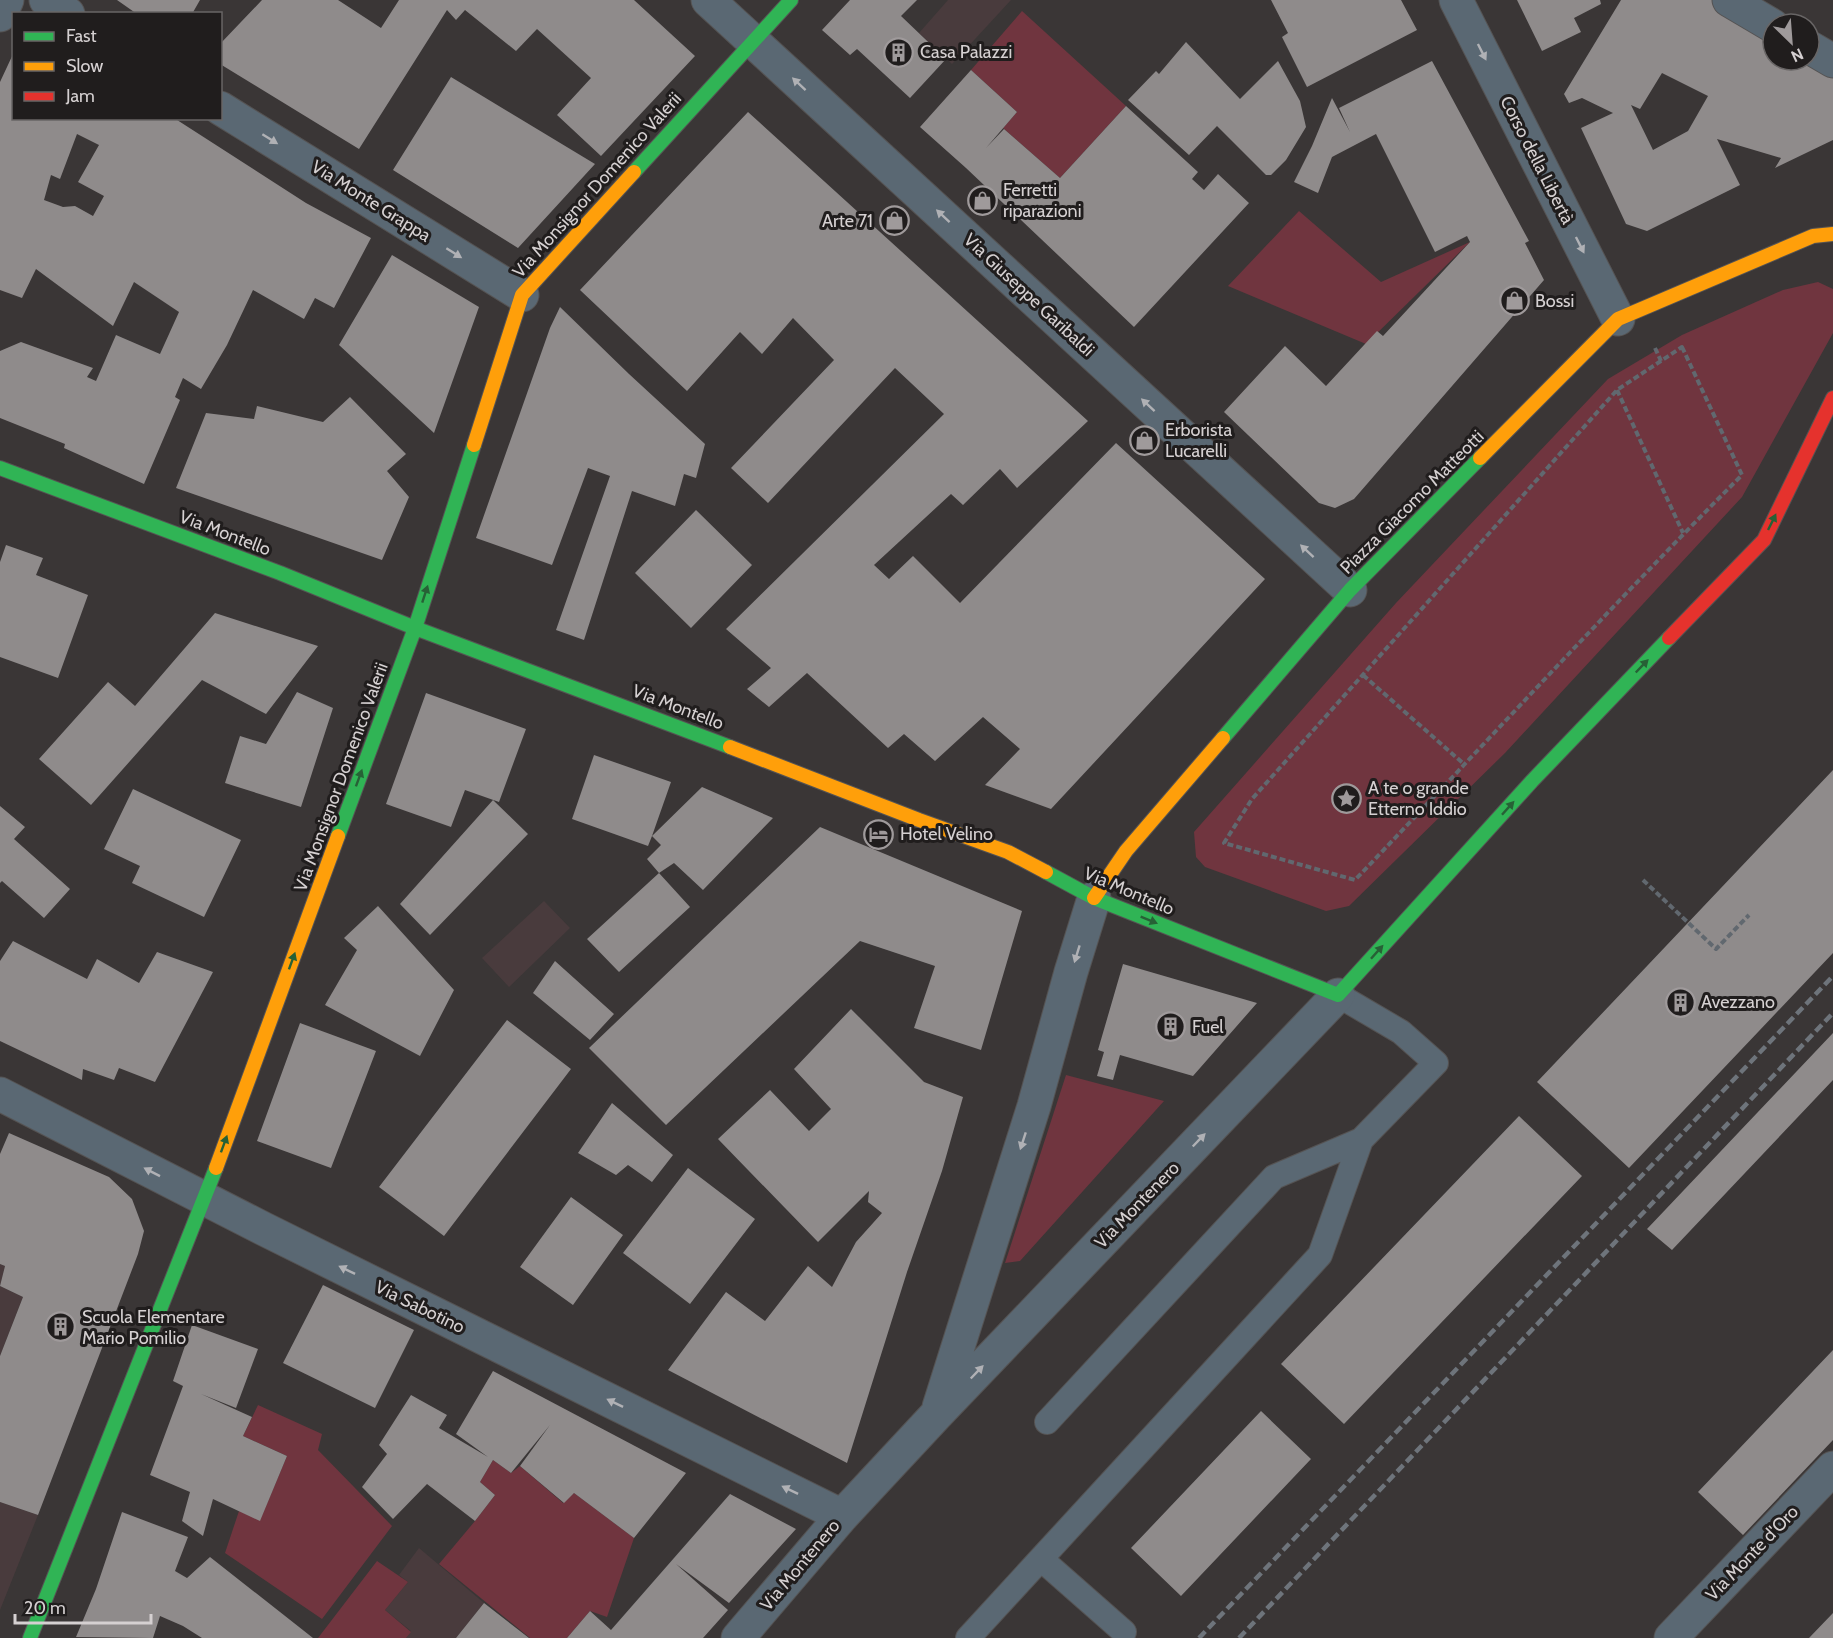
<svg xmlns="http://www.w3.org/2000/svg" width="1833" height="1638" font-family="Cabin,sans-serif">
  <rect width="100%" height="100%" fill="#3a3636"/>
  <!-- built -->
  <path fill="#493b3d" d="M948,0H1011L952,64L919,33Z
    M544,901L570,928L509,987L482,958Z
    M0,1264L5,1266L0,1286L23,1297L0,1356Z
    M0,1502L38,1515L0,1610Z
    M419,1548L484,1603L456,1638H406L411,1631L385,1610L408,1582L399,1575Z"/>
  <!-- green -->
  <path fill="#70353f" d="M1022,11L1126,106L1060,178L1003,128L1017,112L971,70Z
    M1299,211L1381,282L1470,242L1366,344L1228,286Z
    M1818,282L1833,289V333L1742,497L1505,753L1349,906L1326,911L1205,867L1196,857L1194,832L1396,603L1608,379L1682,335L1783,290Z
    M1066,1075L1164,1101L1020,1261L1005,1263Z
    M258,1405L322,1434L318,1450L392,1526L322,1619L225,1553L239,1511L260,1520L287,1456L243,1436Z
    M493,1460L511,1473L520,1466L563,1503L574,1493L634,1538L607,1617L590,1611L567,1638H530L439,1564L475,1521L495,1495L480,1482Z
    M377,1561L408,1582L385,1610L411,1632L406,1638H318Z"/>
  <!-- building -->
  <path fill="#8f8b8b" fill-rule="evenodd" d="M117,0H200L192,14H137Z
    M262,0H338L381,28L399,0H634L695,56L601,156L557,115L591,78L537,29L516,51L465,10L456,20L447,10L359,149L220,64V44Z
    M850,0H917L901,16L946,59L910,98L857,49L850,55L822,30Z
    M1271,0H1401L1417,30L1307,87L1282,37L1288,33Z
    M1517,0H1600L1601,4L1574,18L1581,32L1542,51Z
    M1621,0H1712L1773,35V60H1809L1833,70V140L1775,168L1781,158L1717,139L1740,185L1647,231L1626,224L1581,128L1613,113L1582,98L1569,103L1564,94ZM1662,73L1708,96L1688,131L1653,150L1631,105L1640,109Z
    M1186,42L1240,99L1278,61L1300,101L1306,127L1286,160L1271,175H1266L1217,126L1189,155L1128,100L1156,71L1159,74Z
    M14,52V118H174L306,203L371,238L334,308L315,298L304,319L253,290L227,345L201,389L183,378L175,397L180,400L144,484L64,448L65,444L0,418V351L21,342L93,368L87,377L96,381L116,335L160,354L179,312L134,282L113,326L36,269L22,298L0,290V82ZM77,134L99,145L78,182L104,196L93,216L75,206L63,207L44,200L51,175L60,179Z
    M1432,61L1529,241L1525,243L1544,280L1354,499L1335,508L1319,503L1224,412L1285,346L1326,386L1377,331L1383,336L1470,242L1467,236L1435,252L1376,134L1332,157L1318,193L1294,182L1312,146L1332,98L1350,132L1339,108Z
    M971,70L1017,112L986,148L1004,129L1060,178L1126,106L1198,172L1192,179L1204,190L1218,174L1249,203L1134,327L966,168L920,127Z
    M451,77L595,164L518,248L393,170Z
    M748,112L1088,421L1017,488L1000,469L963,505L951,494L874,565L889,579L913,556L960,603L1116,443L1265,579L1051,809L985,785L1020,749L983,717L935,761L904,734L888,748L807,673L769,707L747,689L771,668L726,629L944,414L895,368L768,503L731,468L834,360L793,318L762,354L740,332L687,391L580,290Z
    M392,255L479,307L434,433L339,345Z
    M560,307L629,374L705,444L696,478L684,474L675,506L632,491L584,640L556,630L610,476L588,468L552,565L476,538L550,328Z
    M350,397L406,454L387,471L409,497L382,560L176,488L206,413L254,419L257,406L323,422Z
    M696,510L752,565L691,628L635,573Z
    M6,545L43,558L36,575L88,595L58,678L0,657V562Z
    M215,613L318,646L266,714L202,680L91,805L39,759L108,682L135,706Z
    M297,692L333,708L301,807L225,783L240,736L266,744Z
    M426,693L526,729L499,802L465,790L451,827L386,804Z
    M594,755L671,782L652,836L702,787L773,818L703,890L674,863L659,873L647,859L661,845L652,836L648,846L572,819Z
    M1833,770V953L1629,1168L1537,1082Z
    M133,789L241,840L204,917L132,883L140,866L104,849Z
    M493,800L528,834L430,935L400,904Z
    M0,806L25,827L14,839L70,889L44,918L2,881L0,883Z
    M820,827L1022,911L981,1050L914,1028L935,966L860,941L666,1125L589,1048Z
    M659,873L690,907L619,972L587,939Z
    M378,906L454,990L420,1056L325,1005L357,950L344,938Z
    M13,941L87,979L97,959L139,983L157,952L213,972L155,1082L119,1068L114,1080L83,1069L82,1080L0,1041V961Z
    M555,961L614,1014L590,1040L533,993Z
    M1123,964L1257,1003L1193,1076L1120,1055L1113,1080L1097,1076L1104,1052L1098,1050Z
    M851,1009L924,1082L963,1097L942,1171L907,1272L847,1463L668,1370L726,1292L765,1321L808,1266L832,1287L856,1242L882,1213L868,1202L869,1191L818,1242L718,1139L770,1090L809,1131L831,1109L794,1069Z
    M507,1020L571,1069L444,1236L379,1187Z
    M300,1023L376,1051L331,1168L257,1141Z
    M1833,1033V1080L1672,1250L1647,1229Z
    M612,1103L673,1155L652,1182L628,1165L616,1175L578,1153Z
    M1519,1116L1582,1176L1344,1424L1281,1364Z
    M9,1133L109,1177L132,1199L144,1231L138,1254L38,1515L0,1502V1356L23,1297L0,1286L5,1266L0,1264V1154Z
    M688,1168L755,1219L690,1304L623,1253Z
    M571,1197L623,1235L573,1305L520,1267Z
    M323,1285L414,1330L375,1408L283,1363Z
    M192,1325L258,1349L236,1408L201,1394L252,1417L243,1436L287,1456L260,1521L213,1499L203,1536L182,1521L190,1492L150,1475L183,1386L173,1381Z
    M1833,1350V1440L1743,1535L1698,1492Z
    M493,1371L686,1473L634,1538L574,1493L564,1503L520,1466L550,1425L511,1473L493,1460L480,1482L495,1495L475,1521L427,1484L393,1519L362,1487L387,1454L379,1445L411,1395L447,1415L439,1428L488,1457L456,1434Z
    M1261,1411L1311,1459L1181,1596L1131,1548Z
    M730,1494L796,1529L729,1603L676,1564L728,1610L703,1638H567L590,1611L611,1630Z
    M122,1512L188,1537L175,1571L187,1578L210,1557L313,1638H202L183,1626L160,1616L153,1638L76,1637L96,1589Z
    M484,1603L529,1638H456Z
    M1833,1613V1638H1809Z"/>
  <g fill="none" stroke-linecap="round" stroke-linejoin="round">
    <defs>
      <path id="lane" d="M1047,1422L1274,1177L1361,1140L1436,1063L1401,1032L1338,995
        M1041,1559L1124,1632
        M968,1638L1320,1255L1361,1140"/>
      <path id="street" d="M46,0L68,14
        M708,0L1350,590
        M1456,0L1618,319
        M1729,0L1773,26
        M0,15L7,0
        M1809,47L1833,61
        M220,108L522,295
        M0,1094L264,1229L842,1516
        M939,1407L1034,1106L1071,972L1094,898
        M738,1638L842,1516L937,1414L1338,995
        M1671,1638L1833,1468"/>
      <path id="fast" d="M634,172L791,0
        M0,468L280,573L415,628L730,747
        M1223,738L1350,590L1480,458
        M338,836L415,628L474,445
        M1046,872L1094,898L1338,995L1532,781L1669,638
        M30,1638L216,1168"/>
      <path id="slow" d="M474,445L522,295L634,172
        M1480,458L1618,319L1813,236L1833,234
        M730,747L919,820L1008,852L1046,872
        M1094,898L1126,851L1223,738
        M216,1168L338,836"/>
      <path id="jam" d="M1669,638L1764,540L1833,398"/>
    </defs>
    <!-- lane casing -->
    <use href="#lane" stroke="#555353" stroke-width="26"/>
    <!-- street casing -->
    <use href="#street" stroke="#555353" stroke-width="35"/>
    <!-- fast casing -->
    <use href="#fast" stroke="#555353" stroke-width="16"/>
    <!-- slow casing -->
    <use href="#slow" stroke="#555353" stroke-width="16"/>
    <!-- jam casing -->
    <use href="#jam" stroke="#555353" stroke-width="16"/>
    <!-- path -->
    <path stroke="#61686f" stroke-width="4" stroke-dasharray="6 3" stroke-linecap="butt" d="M1682,347L1742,475C1610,607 1484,745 1355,880L1224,843L1252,799L1617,390Z
      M1655,348L1661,361
      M1617,390L1683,533
      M1363,675L1465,765
      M1643,880L1716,949L1749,915"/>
    <!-- lane -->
    <use href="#lane" stroke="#5a6873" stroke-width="24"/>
    <!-- street -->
    <use href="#street" stroke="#5a6873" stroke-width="33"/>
    <!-- fast -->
    <use href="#fast" stroke="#30b455" stroke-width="14"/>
    <!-- slow -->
    <use href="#slow" stroke="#ff9f0a" stroke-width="14"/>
    <!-- jam -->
    <use href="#jam" stroke="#e5322d" stroke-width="14"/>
    <!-- rail -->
    <path stroke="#6e747b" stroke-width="4.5" stroke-dasharray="9 4.5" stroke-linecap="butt" d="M1199,1638L1833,976
      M1239,1638L1833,1013"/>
  </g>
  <!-- one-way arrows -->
  <defs><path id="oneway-solid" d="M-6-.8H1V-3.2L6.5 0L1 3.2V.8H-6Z" transform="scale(1.5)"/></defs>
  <g fill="#b0b1b5">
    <use href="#oneway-solid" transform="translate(1482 52) rotate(63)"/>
    <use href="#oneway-solid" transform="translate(799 84) rotate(-137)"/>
    <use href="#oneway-solid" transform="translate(270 139) rotate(32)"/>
    <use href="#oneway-solid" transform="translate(943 216) rotate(-137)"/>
    <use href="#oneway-solid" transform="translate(1580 245) rotate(63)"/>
    <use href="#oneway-solid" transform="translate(454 253) rotate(32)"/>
    <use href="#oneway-solid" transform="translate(1148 405) rotate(-137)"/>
    <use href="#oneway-solid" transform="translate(1307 551) rotate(-137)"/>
    <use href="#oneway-solid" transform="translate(1077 954) rotate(107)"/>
    <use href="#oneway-solid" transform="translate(1199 1140) rotate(-46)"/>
    <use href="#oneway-solid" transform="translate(1023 1141) rotate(108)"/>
    <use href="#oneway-solid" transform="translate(152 1172) rotate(-153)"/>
    <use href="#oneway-solid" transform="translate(347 1270) rotate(-154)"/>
    <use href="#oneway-solid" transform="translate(977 1372) rotate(-46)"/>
    <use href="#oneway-solid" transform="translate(615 1403) rotate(-154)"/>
    <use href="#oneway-solid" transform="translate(790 1490) rotate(-154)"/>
  </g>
  <g fill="#276136">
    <use href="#oneway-solid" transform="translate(1772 522) rotate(-64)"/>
    <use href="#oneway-solid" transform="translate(425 594) rotate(-72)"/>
    <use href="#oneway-solid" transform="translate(1642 666) rotate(-46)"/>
    <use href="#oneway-solid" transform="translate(359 778) rotate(-70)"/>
    <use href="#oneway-solid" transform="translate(1508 808) rotate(-48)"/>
    <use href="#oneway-solid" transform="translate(1149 920) rotate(22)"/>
    <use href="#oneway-solid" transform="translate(1377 952) rotate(-48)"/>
    <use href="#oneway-solid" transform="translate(292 961) rotate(-70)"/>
    <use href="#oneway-solid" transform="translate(224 1144) rotate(-70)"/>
  </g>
  <!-- icons -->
  <defs>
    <symbol id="building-ring" viewBox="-11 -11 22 22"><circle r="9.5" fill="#201d1d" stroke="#9f9a9b" stroke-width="1.5"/><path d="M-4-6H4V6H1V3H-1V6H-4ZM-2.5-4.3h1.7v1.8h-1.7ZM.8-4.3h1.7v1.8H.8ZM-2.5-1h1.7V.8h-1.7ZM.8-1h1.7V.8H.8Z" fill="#9f9a9b"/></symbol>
    <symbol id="shop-ring" viewBox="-11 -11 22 22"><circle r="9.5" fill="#201d1d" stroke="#9f9a9b" stroke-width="1.5"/><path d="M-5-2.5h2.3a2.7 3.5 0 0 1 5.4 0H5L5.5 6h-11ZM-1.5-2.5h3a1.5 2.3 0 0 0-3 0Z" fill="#9f9a9b"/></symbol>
    <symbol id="sight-ring" viewBox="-11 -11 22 22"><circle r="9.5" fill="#201d1d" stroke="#9f9a9b" stroke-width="1.5"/><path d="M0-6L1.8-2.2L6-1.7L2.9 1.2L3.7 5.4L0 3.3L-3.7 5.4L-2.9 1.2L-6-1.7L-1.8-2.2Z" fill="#9f9a9b"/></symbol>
    <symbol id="hotel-ring" viewBox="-11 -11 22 22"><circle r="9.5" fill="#201d1d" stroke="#9f9a9b" stroke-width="1.5"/><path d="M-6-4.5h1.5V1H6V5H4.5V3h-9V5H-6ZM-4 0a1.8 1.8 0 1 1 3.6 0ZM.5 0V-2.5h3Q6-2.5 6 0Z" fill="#9f9a9b"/></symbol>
  </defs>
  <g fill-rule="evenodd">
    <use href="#building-ring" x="882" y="36" width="33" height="33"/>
    <use href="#shop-ring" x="966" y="184" width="33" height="33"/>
    <use href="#shop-ring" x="878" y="204" width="33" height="33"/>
    <use href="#shop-ring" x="1498" y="284" width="33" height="33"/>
    <use href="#shop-ring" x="1128" y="424" width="33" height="33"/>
    <use href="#sight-ring" x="1330" y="782" width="33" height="33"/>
    <use href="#hotel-ring" x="862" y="818" width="33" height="33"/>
    <use href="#building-ring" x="1664" y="986" width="33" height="33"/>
    <use href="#building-ring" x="1154" y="1010" width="33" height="33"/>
    <use href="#building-ring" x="44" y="1310" width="33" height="33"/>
  </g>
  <g text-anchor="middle" stroke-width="6" stroke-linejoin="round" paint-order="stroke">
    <!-- poi labels -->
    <g font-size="18" fill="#d5d0d1" stroke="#201d1d" text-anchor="start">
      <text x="920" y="58">Casa Palazzi</text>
      <text x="1003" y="196">Ferretti<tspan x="1003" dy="21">riparazioni</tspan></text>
      <text x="873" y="227" text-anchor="end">Arte 71</text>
      <text x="1535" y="307">Bossi</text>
      <text x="1165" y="436">Erborista<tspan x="1165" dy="21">Lucarelli</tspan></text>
      <text x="1368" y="794">A te o grande<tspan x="1368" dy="21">Etterno Iddio</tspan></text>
      <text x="900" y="840">Hotel Velino</text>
      <text x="1701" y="1008">Avezzano</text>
      <text x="1192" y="1033">Fuel</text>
      <text x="82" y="1323">Scuola Elementare<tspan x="82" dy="21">Mario Pomilio</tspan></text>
    </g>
    <!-- street labels -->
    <g font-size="18" fill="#d5d0d1" stroke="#201d1d">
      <text transform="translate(1537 160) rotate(63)" y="6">Corso della Libertà</text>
      <text transform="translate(597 185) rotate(-48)" y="6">Via Monsignor Domenico Valerii</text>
      <text transform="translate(371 201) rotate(32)" y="6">Via Monte Grappa</text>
      <text transform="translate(1029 295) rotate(43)" y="6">Via Giuseppe Garibaldi</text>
      <text transform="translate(1412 502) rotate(-45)" y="6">Piazza Giacomo Matteotti</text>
      <text transform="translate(225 533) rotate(21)" y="6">Via Montello</text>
      <text transform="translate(678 707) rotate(21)" y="6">Via Montello</text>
      <text transform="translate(341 777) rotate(-70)" y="6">Via Monsignor Domenico Valerii</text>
      <text transform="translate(1129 891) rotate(23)" y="6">Via Montello</text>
      <text transform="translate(1137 1205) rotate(-46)" y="6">Via Montenero</text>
      <text transform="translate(420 1307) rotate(26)" y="6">Via Sabotino</text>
      <text transform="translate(1752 1553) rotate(-46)" y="6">Via Monte d'Oro</text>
      <text transform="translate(800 1565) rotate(-50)" y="6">Via Montenero</text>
    </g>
  </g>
  <!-- legend -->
  <rect x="12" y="12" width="210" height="108" fill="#201d1d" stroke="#686565" stroke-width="1.5"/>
  <rect x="24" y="32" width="30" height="9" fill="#30b455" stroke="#686565" stroke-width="1.5"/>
  <text x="66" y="42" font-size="18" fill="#d5d0d1">Fast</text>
  <rect x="24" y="62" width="30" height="9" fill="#ff9f0a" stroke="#686565" stroke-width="1.5"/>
  <text x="66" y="72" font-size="18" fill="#d5d0d1">Slow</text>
  <rect x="24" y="92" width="30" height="9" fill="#e5322d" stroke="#686565" stroke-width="1.5"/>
  <text x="66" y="102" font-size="18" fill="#d5d0d1">Jam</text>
  <!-- north arrow -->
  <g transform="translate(1791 42) rotate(155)"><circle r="28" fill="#201d1d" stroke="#686565" stroke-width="1.5"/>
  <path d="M0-4.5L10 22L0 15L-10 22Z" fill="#9f9a9b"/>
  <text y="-9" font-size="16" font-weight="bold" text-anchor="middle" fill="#d5d0d1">N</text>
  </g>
  <!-- scale -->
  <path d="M15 1614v9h136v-9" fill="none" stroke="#d5d0d1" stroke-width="3"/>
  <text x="24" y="1614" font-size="18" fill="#d5d0d1" stroke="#201d1d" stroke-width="4.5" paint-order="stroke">20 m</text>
</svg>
